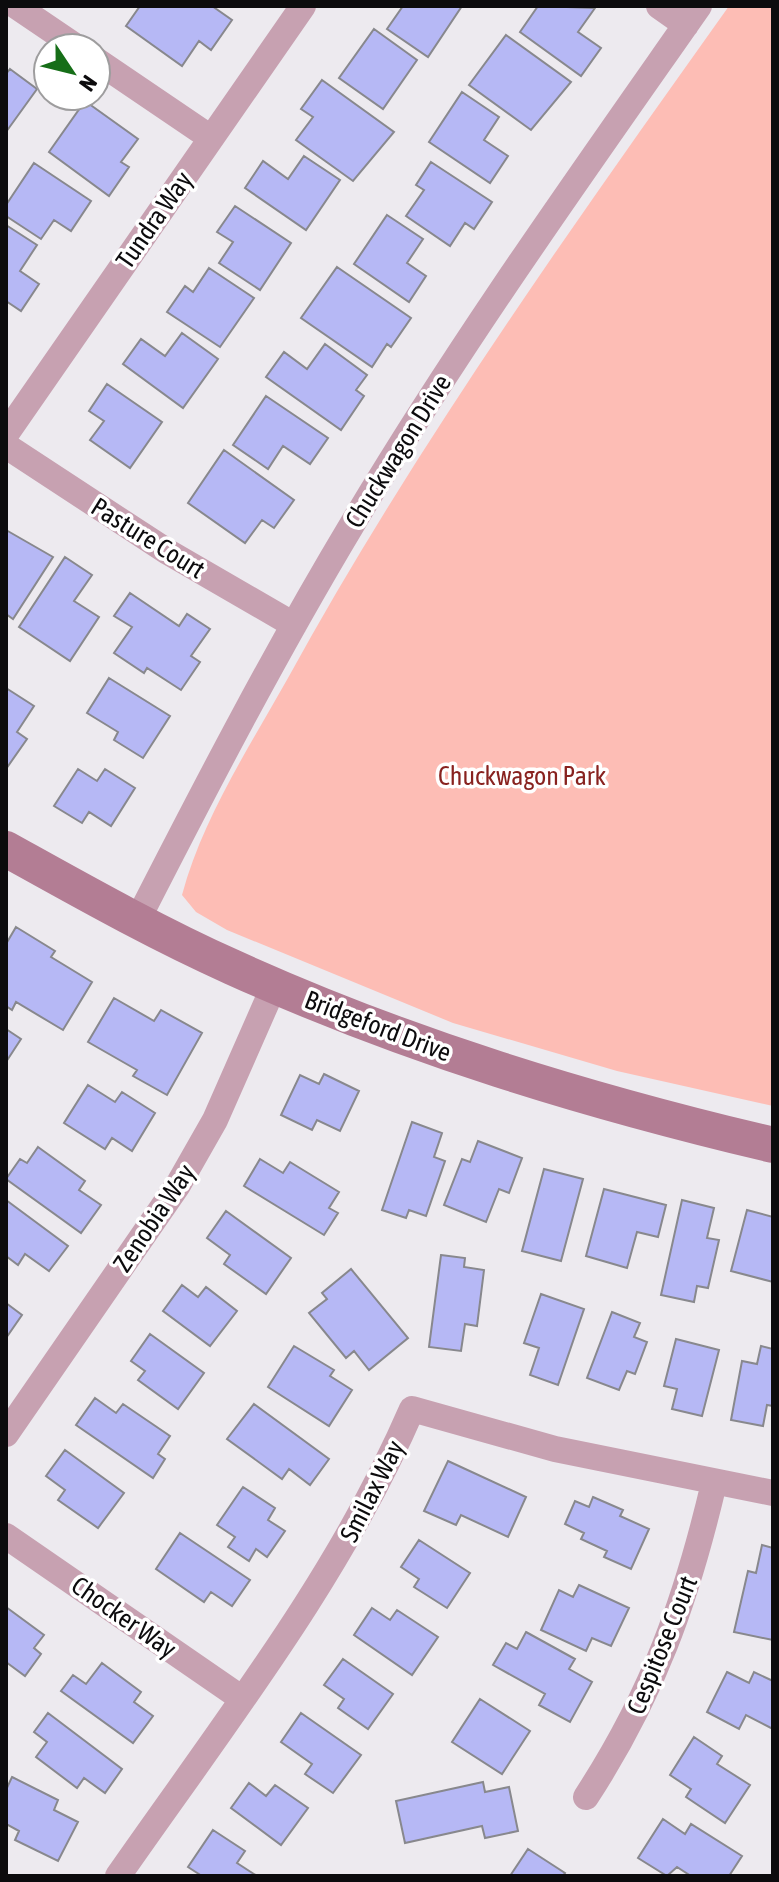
<svg xmlns="http://www.w3.org/2000/svg" width="779" height="1882" font-family="'Asap Condensed',sans-serif">
  <rect width="100%" height="100%" fill="#edeaef"/>
  <!-- green -->
  <path fill="#fdbdb5" d="M729,6H773V1106L617,1071L453,1023L227,930L196,912L182,895C203,817 249,748 288,678C417,443 574,224 729,6Z"/>
  <!-- building -->
  <path fill="#b6b8f5" stroke="#88888d" stroke-width="2" d="M140,6H212L232,20L211,50L199,41L182,66L126,26Z
    M403,6H462L428,57L387,29Z
    M538,6L595,8L578,32L601,48L581,76L520,32Z
    M374,29L417,60L383,109L339,78Z
    M506,35L571,82L531,130L469,85Z
    M10,69L37,89L6,132V74Z
    M322,80L394,132L353,181L296,140L313,117L301,109Z
    M462,92L499,117L484,140L508,156L490,183L429,142Z
    M85,101L138,139L121,162L129,167L109,196L49,152Z
    M304,156L340,180L306,230L245,188L263,161L288,179Z
    M431,162L492,202L474,229L465,223L450,246L406,216L424,190L416,185Z
    M34,163L91,201L71,231L54,220L41,239L6,216V205Z
    M235,206L291,243L260,290L219,263L233,242L217,232Z
    M387,215L423,239L407,263L426,276L409,302L354,264Z
    M6,225L37,245L20,271L39,284L21,311L6,301Z
    M337,267L411,318L391,347L387,344L372,367L301,318Z
    M209,268L254,298L220,347L167,312L185,286L193,292Z
    M182,333L218,359L183,408L123,364L141,339L165,356Z
    M325,344L367,375L356,390L364,396L341,430L266,377L284,352L307,369Z
    M107,384L162,422L130,468L90,440L104,421L89,411Z
    M266,396L328,438L310,464L283,446L268,469L233,445Z
    M224,450L294,500L274,528L262,520L245,543L188,503Z
    M6,530L53,557L13,619L6,614Z
    M65,557L92,575L74,601L99,617L70,661L19,627Z
    M130,593L179,626L187,614L210,629L191,656L200,662L181,690L147,668L144,673L114,653L132,627L114,616Z
    M109,678L170,716L143,758L114,740L118,732L87,713Z
    M6,688L34,706L17,732L27,739L6,769Z
    M78,769L97,781L105,769L135,788L111,826L89,812L82,823L54,806Z
    M16,927L55,951L51,957L92,982L63,1030L16,1002L12,1010L6,1006V944Z
    M114,998L154,1021L161,1010L202,1033L167,1095L133,1076L137,1070L88,1042Z
    M6,1029L21,1039L6,1062Z
    M324,1074L359,1091L340,1131L317,1120L312,1130L281,1115L300,1075L319,1084Z
    M88,1085L115,1102L122,1092L155,1113L132,1151L112,1138L105,1149L64,1123Z
    M412,1122L442,1133L434,1157L445,1161L426,1216L409,1210L406,1218L382,1210Z
    M478,1141L522,1158L509,1193L499,1189L486,1222L444,1205L462,1159L470,1162Z
    M38,1147L85,1181L79,1190L101,1205L81,1233L6,1179L20,1159L27,1163Z
    M260,1159L283,1173L290,1162L339,1192L329,1208L338,1213L324,1235L244,1186Z
    M544,1169L583,1179L561,1261L522,1251Z
    M604,1189L666,1205L658,1237L637,1232L627,1268L586,1256Z
    M6,1200L68,1246L49,1271L25,1254L18,1265L6,1256Z
    M682,1200L714,1208L707,1238L719,1240L708,1288L697,1286L694,1302L661,1295Z
    M747,1210L773,1217V1282L731,1271Z
    M226,1211L291,1258L266,1294L224,1264L230,1255L207,1238Z
    M441,1255L465,1258L464,1267L484,1270L477,1326L465,1324L461,1351L429,1347Z
    M351,1269L408,1338L369,1370L354,1351L346,1358L309,1313L327,1299L322,1293Z
    M182,1285L198,1297L206,1287L237,1311L210,1346L163,1311Z
    M541,1294L584,1309L558,1385L530,1375L539,1348L524,1343Z
    M6,1303L22,1315L6,1338Z
    M612,1312L640,1323L634,1337L647,1342L635,1374L627,1371L619,1390L587,1378Z
    M150,1334L204,1373L178,1409L138,1380L145,1371L131,1361Z
    M676,1339L719,1350L702,1416L672,1409L677,1389L664,1386Z
    M294,1346L334,1370L330,1376L352,1390L329,1426L268,1387Z
    M761,1346L773,1349V1406L767,1405L763,1426L731,1420L742,1361L757,1364Z
    M95,1398L116,1413L123,1404L170,1436L158,1454L165,1459L153,1478L76,1425Z
    M254,1404L329,1459L310,1485L289,1469L282,1479L227,1439Z
    M65,1450L124,1493L98,1528L58,1500L65,1490L46,1476Z
    M448,1461L526,1497L508,1537L461,1515L456,1525L424,1511Z
    M243,1487L275,1508L268,1520L285,1531L267,1557L256,1549L249,1561L228,1547L235,1537L217,1525Z
    M593,1497L623,1510L620,1516L649,1529L631,1569L604,1557L607,1551L581,1539L584,1533L565,1524L575,1501L589,1507Z
    M180,1533L250,1580L232,1606L211,1592L204,1602L156,1569Z
    M419,1540L470,1573L447,1608L414,1587L419,1579L401,1567Z
    M762,1545L773,1548V1640L734,1632L748,1571L756,1573Z
    M579,1585L629,1608L611,1646L592,1638L586,1651L541,1630L559,1590L573,1597Z
    M6,1607L44,1635L34,1648L41,1654L25,1676L6,1662Z
    M372,1608L390,1620L397,1610L438,1637L412,1675L354,1635Z
    M526,1632L575,1659L569,1669L592,1682L570,1722L539,1705L545,1694L493,1665L506,1643L517,1649Z
    M343,1659L393,1694L368,1729L338,1708L344,1699L324,1685Z
    M102,1663L141,1692L134,1702L153,1716L133,1743L61,1691L73,1675L86,1684Z
    M727,1672L749,1683L754,1672L773,1681V1729L746,1715L739,1729L707,1712Z
    M480,1699L530,1731L502,1774L452,1742Z
    M48,1713L122,1769L105,1793L84,1778L77,1788L36,1757L47,1742L34,1732Z
    M301,1713L361,1755L333,1793L305,1774L312,1764L281,1742Z
    M694,1737L722,1756L717,1764L750,1785L725,1823L686,1797L691,1789L670,1775Z
    M12,1777L58,1800L54,1810L78,1822L58,1861L15,1840L19,1831L6,1824V1790Z
    M483,1782L485,1792L509,1787L518,1831L485,1838L482,1826L405,1843L396,1801Z
    M249,1783L266,1796L275,1785L308,1808L281,1845L231,1808Z
    M663,1819L685,1834L691,1824L742,1856L729,1876H691L677,1867L667,1876L638,1858Z
    M213,1830L245,1851L237,1863L257,1876H202L188,1867Z
    M528,1849L565,1873L563,1876H510Z"/>
  <g fill="none" stroke-linecap="round" stroke-linejoin="round">
    <!-- street -->
    <path stroke="#c7a1b1" stroke-width="26" d="M16,6L78,48
      M659,6L686,25
      M96,60L211,138
      M6,434L303,6
      M6,446L168,552L294,625
      M137,921C206,786 275,653 353,523C459,345 580,176 699,6
      M6,1434L178,1185L215,1120L274,986
      M6,1536L241,1698
      M586,1797C653,1694 686,1602 714,1483
      M118,1876C223,1725 339,1578 412,1409L555,1449L773,1493"/>
    <!-- secondary -->
    <path stroke="#b37d94" stroke-width="36" d="M6,849C80,890 154,932 232,967C406,1046 587,1101 773,1145"/>
  </g>
  <g text-anchor="middle" stroke-width="7" stroke-linejoin="round" paint-order="stroke">
    <!-- street labels -->
    <g font-size="26" fill="#0c0b0d" stroke="#fff">
      <text transform="translate(154 220) rotate(-55)" y="9">Tundra Way</text>
      <text transform="translate(398 451) rotate(-58)" y="9">Chuckwagon Drive</text>
      <text transform="translate(148 538) rotate(32)" y="9">Pasture Court</text>
      <text transform="translate(378 1026) rotate(21)" y="9">Bridgeford Drive</text>
      <text transform="translate(154 1218) rotate(-56)" y="9">Zenobia Way</text>
      <text transform="translate(372 1491) rotate(-63)" y="9">Smilax Way</text>
      <text transform="translate(124 1617) rotate(35)" y="9">Chocker Way</text>
      <text transform="translate(662 1645) rotate(-68)" y="9">Cespitose Court</text>
    </g>
    <!-- park labels -->
    <g font-size="26" fill="#88221f" stroke="#fff">
      <text x="522" y="785">Chuckwagon Park</text>
    </g>
  </g>
  <!-- border -->
  <rect width="779" height="1882" fill="none" stroke="#0c0b0d" stroke-width="16"/>
  <!-- north arrow -->
  <g transform="translate(72 72) rotate(125)"><circle r="38" fill="#ffffff" stroke="#9e9d9e" stroke-width="2"/>
  <path d="M0-6L14 30L0 20L-14 30Z" fill="#166e18"/>
  <text y="-12" font-size="22" font-weight="bold" text-anchor="middle" fill="#0c0b0d">N</text>
  </g>
</svg>
